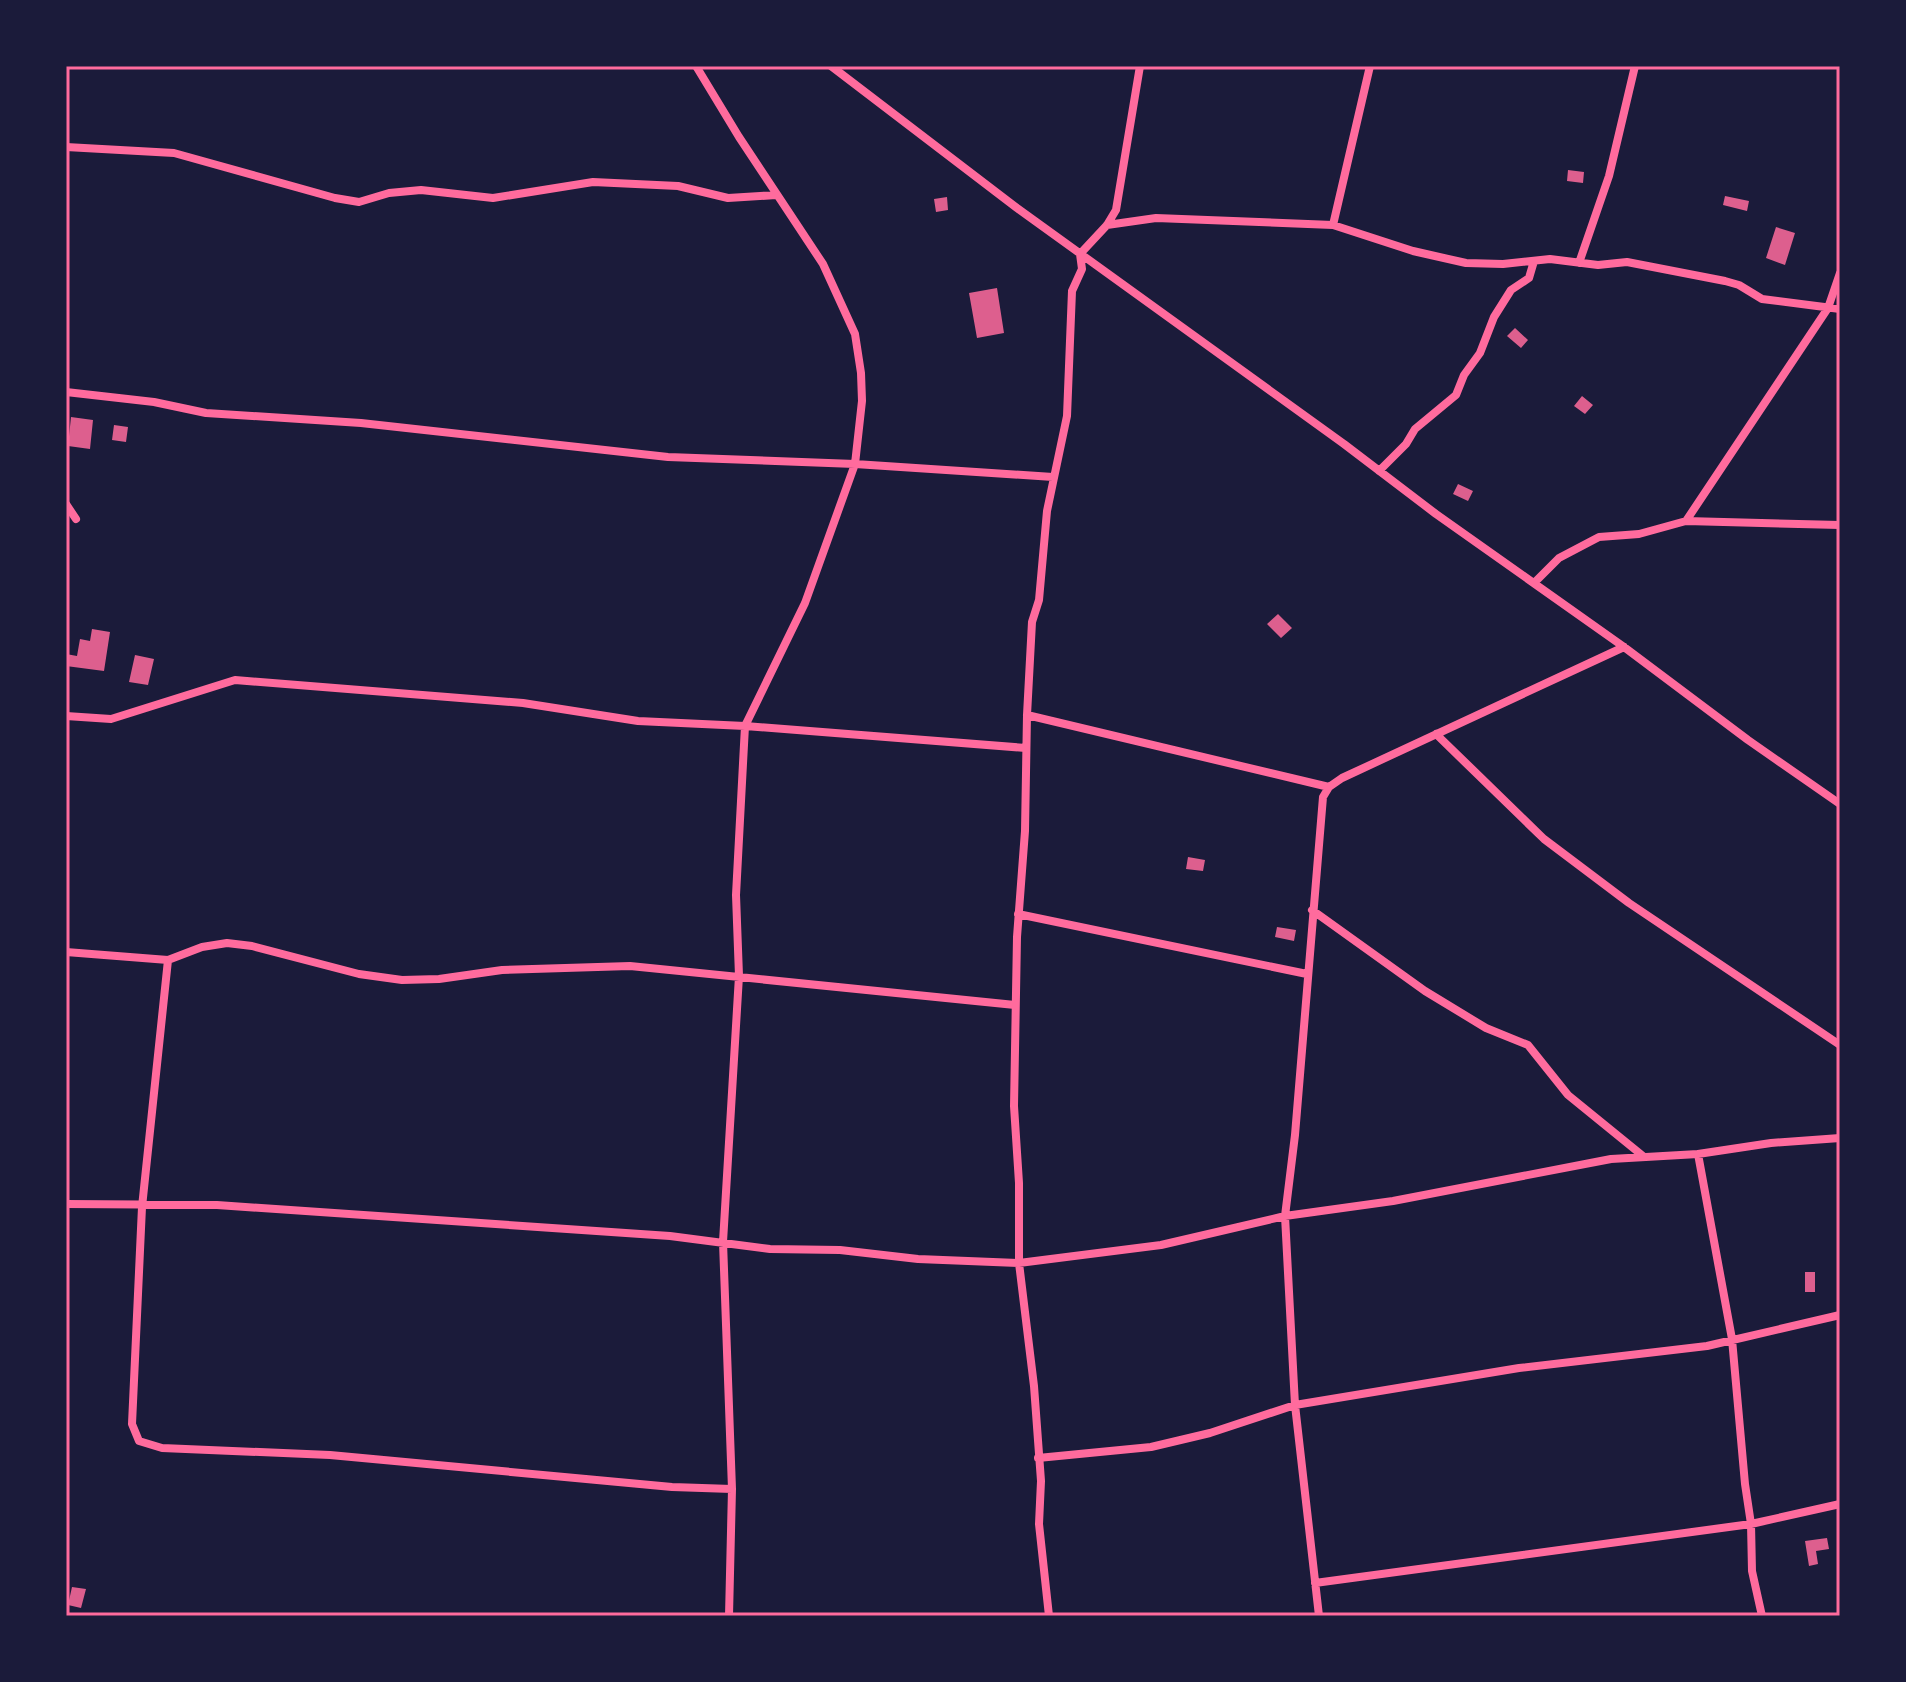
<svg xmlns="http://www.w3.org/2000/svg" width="1906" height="1682" font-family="'Alegreya Sans',sans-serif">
  <rect width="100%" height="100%" fill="#1b1b3a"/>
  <!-- building -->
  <path fill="#dd5f8e" d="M1568,170L1584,172L1583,183L1567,181Z
    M1725,196L1749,201L1747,211L1723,205Z
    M947,197L948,210L936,212L934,199Z
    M1776,227L1795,233L1785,265L1766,258Z
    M997,288L1004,333L977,338L969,293Z
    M1515,328L1528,340L1521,348L1507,336Z
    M1582,396L1593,405L1585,414L1574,406Z
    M71,417L93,420L90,449L68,446Z
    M114,425L128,427L126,442L112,440Z
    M1458,484L1473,491L1468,501L1453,494Z
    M1278,614L1292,628L1281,638L1267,624Z
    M92,629L110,632L104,671L66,666V654L77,656L80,639L90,641Z
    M135,655L154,659L148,685L129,682Z
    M1188,857L1205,860L1203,871L1186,869Z
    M1277,927L1296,930L1294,941L1275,937Z
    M1805,1272H1815V1292H1805Z
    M1827,1538L1829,1549L1816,1551L1818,1564L1809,1566L1805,1541Z
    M72,1587L86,1589L81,1608L68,1605Z"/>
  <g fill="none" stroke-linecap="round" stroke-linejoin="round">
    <!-- minor -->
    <path stroke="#ff6b9d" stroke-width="8" d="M696,66L739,137L823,264L855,334L861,373L862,401L855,464L805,603L745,726L736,895L739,976L723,1242L732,1489L729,1616
      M831,66L1017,208L1344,444L1436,514L1624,647L1748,740L1840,804
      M66,147L174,153L335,198L359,202L389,193L421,190L493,198L593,182L678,186L728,198L776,195
      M1107,225L1156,218L1333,225L1413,251L1466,263L1503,264L1550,259L1598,265L1627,262L1725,281L1739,285L1762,299L1840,309
      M1333,225L1370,66
      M1579,263L1609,176L1635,66
      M66,392L154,402L206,413L361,423L668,457L855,464L1053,477
      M1379,471L1406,444L1415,429L1456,395L1464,375L1480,353L1494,317L1511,290L1529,278L1534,261
      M66,504L76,519
      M1686,521L1828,308L1840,273
      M1534,583L1559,558L1599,537L1639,534L1686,521L1840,525
      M1027,715L1329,787
      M66,716L111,719L235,680L523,703L638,721L745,726L1026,748
      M1436,734L1544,839L1629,903L1840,1045
      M1312,910L1425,991L1486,1028L1528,1045L1568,1095L1643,1156
      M1018,914L1307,974
      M66,952L168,960L202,947L227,943L252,946L359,974L402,980L439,979L502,970L630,966L1015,1005
      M168,960L142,1207L132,1424L139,1441L162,1448L330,1455L672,1487L732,1489
      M1698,1154L1732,1339L1745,1484L1751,1524L1752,1571L1762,1616
      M66,1204L217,1205L670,1236L770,1249L840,1250L918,1259L1019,1263L1161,1245L1285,1216L1393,1201L1611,1159L1698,1154L1771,1143L1840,1138
      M1038,1458L1151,1447L1210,1433L1295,1405L1519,1368L1707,1346L1840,1315
      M1315,1583L1751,1524L1840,1504
      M1049,1616L1039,1524L1041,1481L1034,1386L1019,1263V1183L1014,1106L1017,937L1025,831L1027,715L1032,622L1039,600L1047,511L1067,416L1072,291L1082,269L1080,254L1107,225L1116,210L1140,66
      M1319,1616L1295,1405L1285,1216L1295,1135L1323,797L1329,787L1342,778L1624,647"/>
  </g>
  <!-- border -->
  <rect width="1906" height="1682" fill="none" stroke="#1b1b3a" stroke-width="136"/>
  <rect x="68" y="68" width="1770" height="1546" fill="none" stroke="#ff6b9d" stroke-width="3"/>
</svg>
